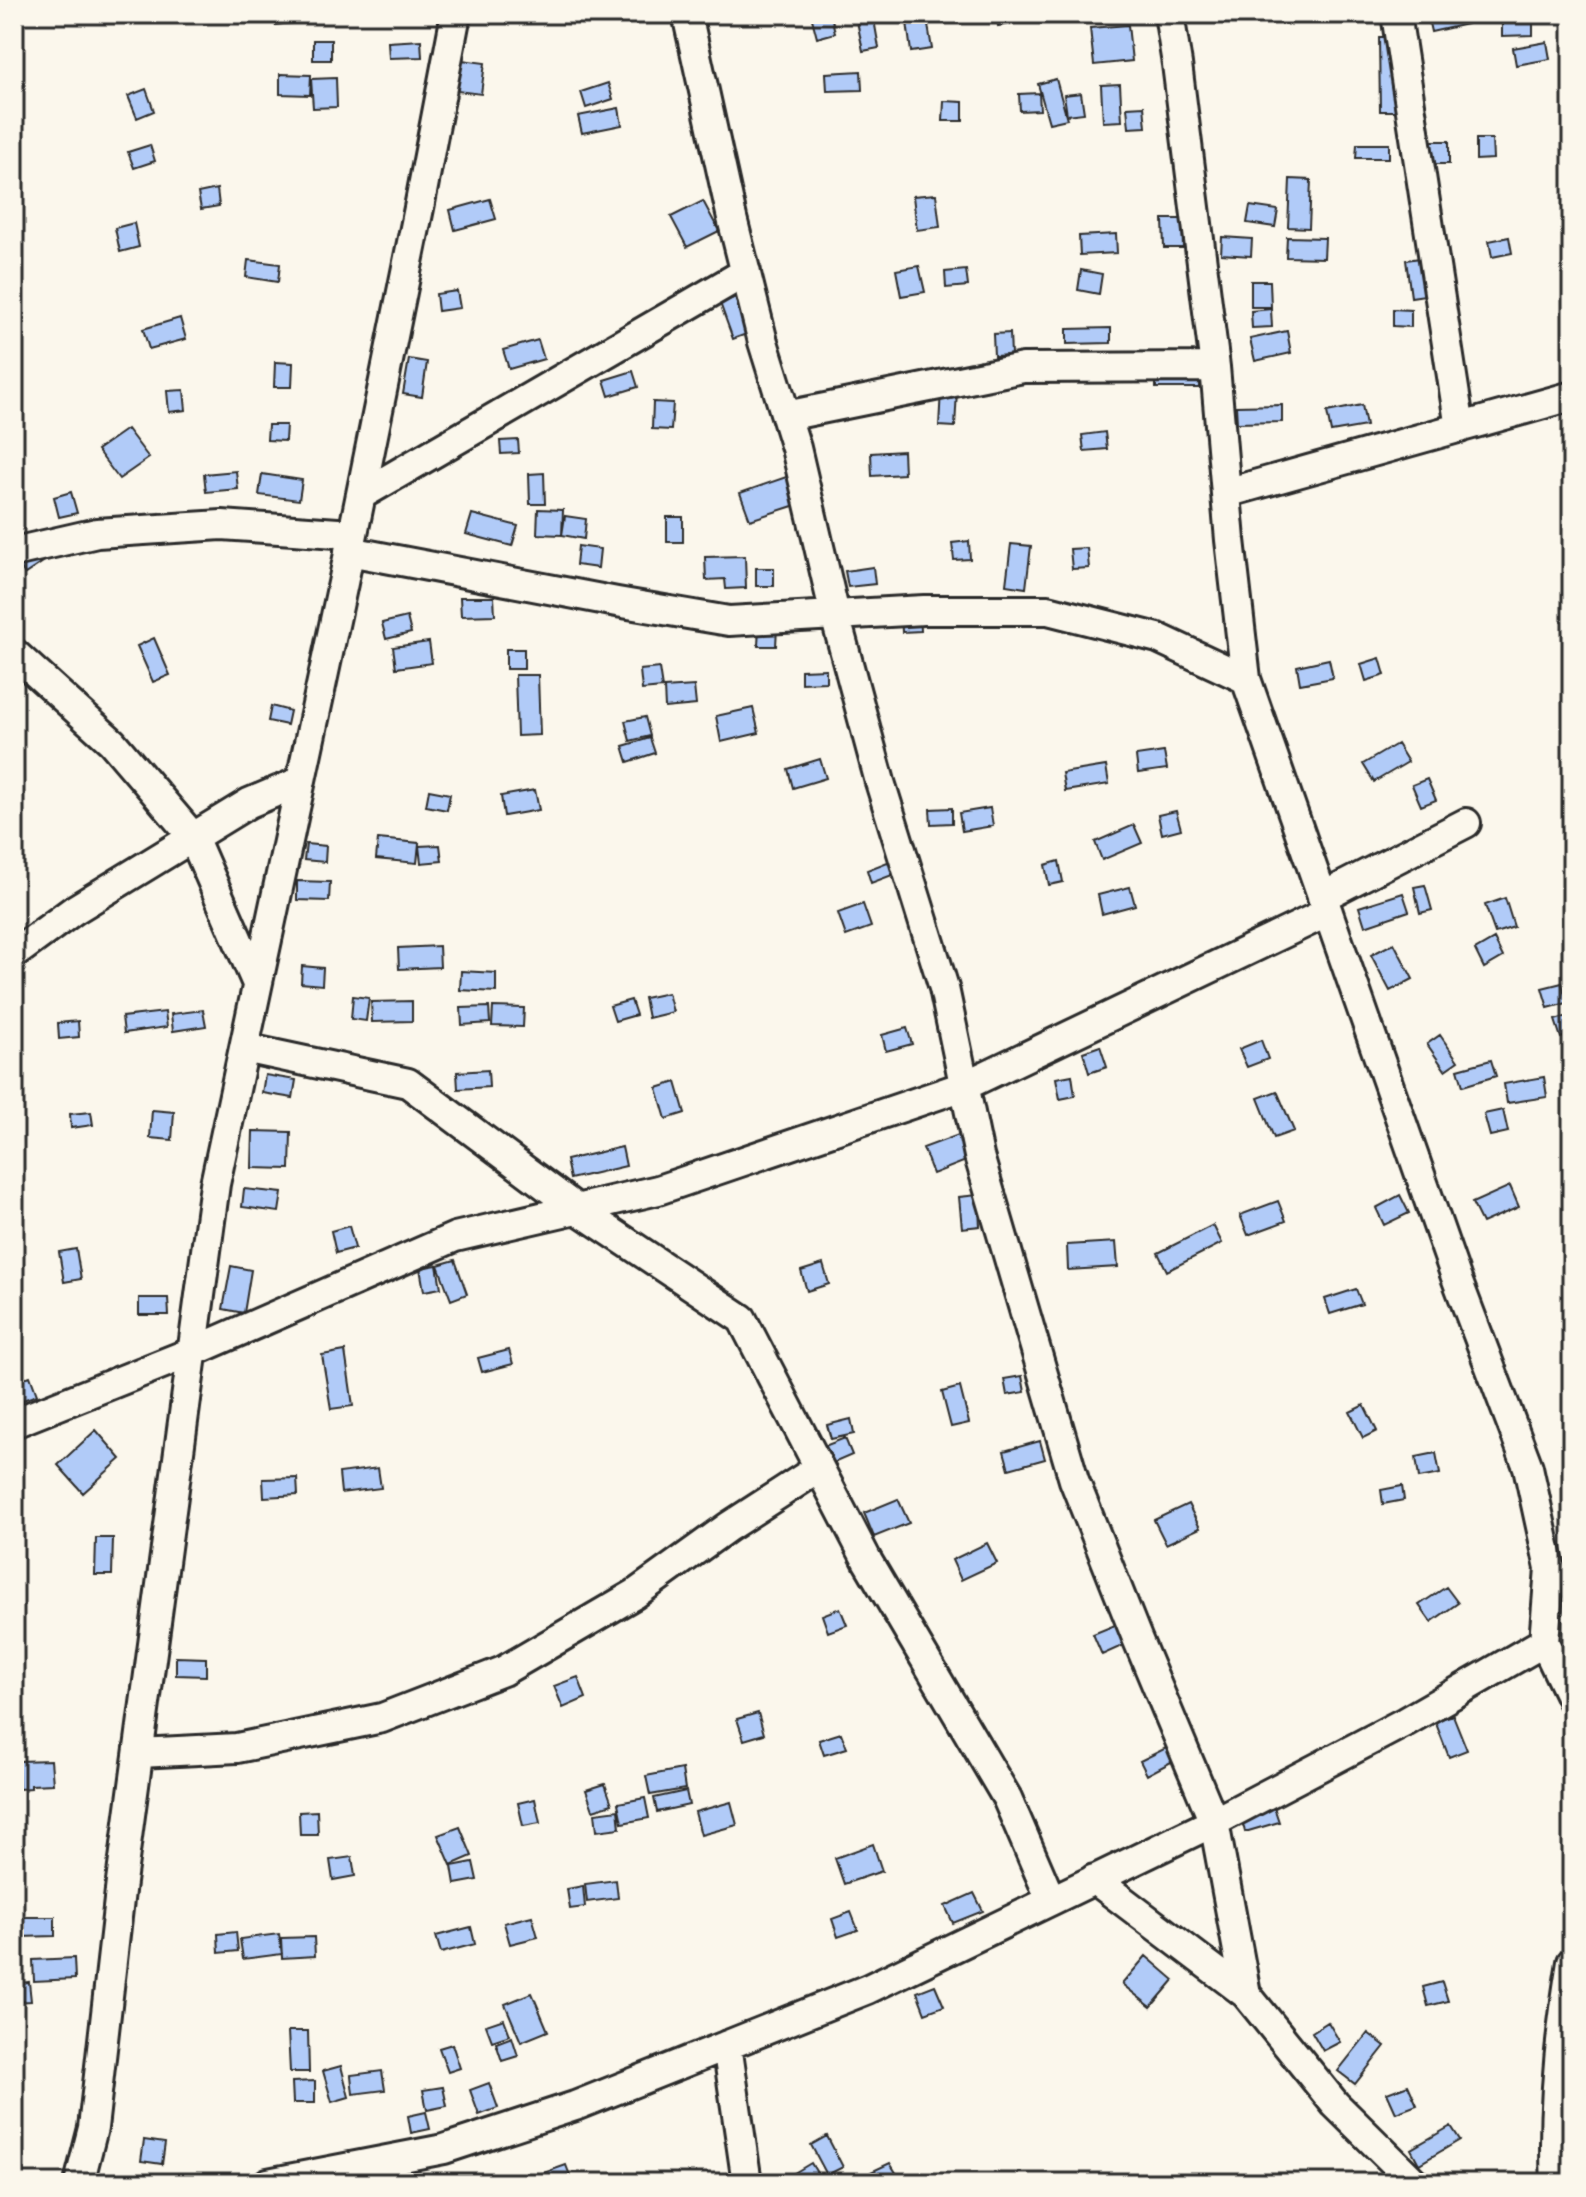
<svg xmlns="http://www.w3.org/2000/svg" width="1586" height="2197" font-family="'Indie Flower',sans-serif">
  <rect width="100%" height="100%" fill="#fbf7ec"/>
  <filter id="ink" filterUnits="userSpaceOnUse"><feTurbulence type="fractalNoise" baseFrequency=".0125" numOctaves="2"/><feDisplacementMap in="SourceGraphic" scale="16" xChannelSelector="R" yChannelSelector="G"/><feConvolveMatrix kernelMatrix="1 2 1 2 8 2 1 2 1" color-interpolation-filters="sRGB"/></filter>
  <g filter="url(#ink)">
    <!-- building -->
    <path fill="#b1cbf8" stroke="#2b2b2b" stroke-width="2" d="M274,14H302V22L275,25Z
      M831,14L835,33L817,38L811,15Z
      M873,14L879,48L863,51L856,16Z
      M996,14H1020L1022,22L998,26Z
      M1427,14H1464L1467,24L1431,32Z
      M927,19L932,49L911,52L907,22Z
      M1533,21V35L1502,36V22Z
      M1128,25L1132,61L1094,65L1090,28Z
      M1379,37H1396L1397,111H1380Z
      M313,40H331V60H313Z
      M421,40L422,57L389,58L388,42Z
      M1547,42L1550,59L1516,65L1513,48Z
      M462,60L485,63L481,94L457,91Z
      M861,71L862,90L827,91L826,73Z
      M280,74L311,75L310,95L280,94Z
      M336,78L337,107L313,108L311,79Z
      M1056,79L1067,119L1049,123L1038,84Z
      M608,83L613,99L586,108L581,92Z
      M1120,84L1122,121L1103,122L1101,85Z
      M146,89L154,111L137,118L128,96Z
      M1039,93L1040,110L1020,111L1019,94Z
      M1081,93L1084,113L1067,115L1064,95Z
      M944,101L963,102V121H943Z
      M1144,106L1146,127L1129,128L1127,107Z
      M619,108L622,125L582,133L578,116Z
      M1476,139H1492L1493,159L1476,160Z
      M1430,141H1449V164H1430Z
      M1357,144H1389V158H1356Z
      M150,145L155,161L134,168L128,152Z
      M1290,179L1311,180L1309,228L1288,227Z
      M217,189L219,206L201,209L198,193Z
      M936,194L940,227L917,230L913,196Z
      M490,199L496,219L455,230L450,210Z
      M703,201L719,231L687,247L671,217Z
      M1250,206L1278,210L1275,227L1247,223Z
      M1163,219H1182L1183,248H1164Z
      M134,223L139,247L120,252L115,228Z
      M1116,234L1117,253L1080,255L1079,236Z
      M1222,237L1252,239L1251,256L1221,254Z
      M1287,237L1325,238L1324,258L1286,257Z
      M1509,237L1512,253L1492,257L1489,241Z
      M1420,258L1425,295L1411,297L1406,260Z
      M248,260L280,264L278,282L246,277Z
      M919,266L925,292L901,296L896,270Z
      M966,270L968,286L946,288L945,272Z
      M1081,270L1102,274L1099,294L1078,290Z
      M1251,281H1270L1271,307H1251Z
      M457,291L460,308L438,311L436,294Z
      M739,296L752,332L733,339L720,303Z
      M1271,309L1272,327L1252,328L1251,311Z
      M1393,309L1411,310V327L1393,326Z
      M180,318L186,339L149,349L143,329Z
      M1111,328V343L1067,344V329Z
      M1287,331L1291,353L1255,361L1250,339Z
      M1010,333L1011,355L994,356L993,334Z
      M538,340L544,359L509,369L503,350Z
      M409,359L427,362L422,397L403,394Z
      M275,362L293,363L292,387H274Z
      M1156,363L1200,364V388H1156Z
      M633,371L638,387L609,396L604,380Z
      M184,390L186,410L169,412L167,391Z
      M941,390L957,391L955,427L939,426Z
      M653,402L673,403L671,430L652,429Z
      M1282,405V422L1237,423L1236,406Z
      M1362,405L1366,426L1331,432L1327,412Z
      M268,425H286L285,441L267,440Z
      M127,429L149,458L119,479L97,450Z
      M1105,432L1107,449L1084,451L1082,435Z
      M518,440L519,453L501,454L500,441Z
      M903,451L904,474L872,476L871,453Z
      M236,471L238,489L206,492L204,474Z
      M544,473L545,504H530L529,474Z
      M262,474L302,480L299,500L259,495Z
      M792,475L802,503L750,520L740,493Z
      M71,492L77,513L59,517L54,497Z
      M538,509L563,510L562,535L537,534Z
      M472,514L518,526L512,546L466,534Z
      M565,516L586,519L584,539L562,535Z
      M667,517H683V542H667Z
      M969,541L970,559L954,560L952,543Z
      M1011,544L1031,546L1026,588L1006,585Z
      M38,545L49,558L25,574L16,560Z
      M578,546L600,549L598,568L576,565Z
      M1087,548L1089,568L1072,569L1070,549Z
      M745,556L746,588L726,589L725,579L706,580L705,557Z
      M873,567L875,584L848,587L845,571Z
      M756,568H774V586H756Z
      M460,597H494L495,615L461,616Z
      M920,613L921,631L902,632L901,614Z
      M407,617L411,633L386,639L382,623Z
      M759,626L777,627L776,646H758Z
      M154,638L170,675L153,682L137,646Z
      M429,642L432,663L396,668L393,647Z
      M506,649H524V669H506Z
      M1380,658L1385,675L1366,681L1361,664Z
      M1329,659L1333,678L1300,684L1297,666Z
      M659,668L662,688L642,690L640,670Z
      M826,669V682L801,683V670Z
      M515,675H538L540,735L517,736Z
      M694,686L696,705L665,708L664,688Z
      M271,706L290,711L287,725L268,721Z
      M753,708L759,733L721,742L716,716Z
      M645,717L650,736L630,741L625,721Z
      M650,738L655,753L628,762L623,746Z
      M1397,744L1408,762L1374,782L1363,764Z
      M1164,752L1167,769L1138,773L1136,756Z
      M820,759L826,778L793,788L788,769Z
      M1106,766L1109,784L1065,791L1062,773Z
      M1427,779L1436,800L1421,806L1412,785Z
      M429,790L450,794L447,810L426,806Z
      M535,790L539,810L504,816L501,796Z
      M952,808V823L931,824L930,809Z
      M990,808L993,826L962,831L959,813Z
      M1176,811L1181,829L1162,834L1158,815Z
      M1134,825L1142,843L1102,860L1095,842Z
      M378,839L419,843L417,863L376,859Z
      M306,844L326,846L325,862L304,860Z
      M440,845L442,861L421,863L419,846Z
      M890,861L895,874L871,883L867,870Z
      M1059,861L1063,882L1049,885L1045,865Z
      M297,881L330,882L329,901L297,900Z
      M1425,885L1432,910L1420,913L1414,887Z
      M1130,887L1135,905L1102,914L1098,895Z
      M1403,893L1409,911L1365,926L1359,907Z
      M1505,898L1514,927L1495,933L1485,905Z
      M863,904L871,927L846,936L838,913Z
      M1494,939L1503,957L1484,968L1475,950Z
      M1394,943L1413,979L1390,991L1371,955Z
      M439,946L440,967L399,969L398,948Z
      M302,966L323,968L322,985L301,983Z
      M461,971L496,973V992L460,990Z
      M1562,983L1567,1003L1548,1008L1542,988Z
      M668,993L673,1012L648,1018L644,998Z
      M353,996L369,998L366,1021L351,1019Z
      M631,1000L636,1015L615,1021L610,1006Z
      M412,1001V1021L372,1022L371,1002Z
      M489,1007L490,1023L462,1025L461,1008Z
      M493,1007L524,1008L523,1027L492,1026Z
      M203,1010L206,1026L173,1031L171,1014Z
      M165,1012L167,1027L124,1033L122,1017Z
      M1572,1015V1034L1561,1038L1555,1020Z
      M78,1021L79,1037L59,1039L58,1023Z
      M907,1028L912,1044L886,1051L882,1035Z
      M1440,1035L1458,1061L1445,1070L1427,1044Z
      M1261,1040L1268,1059L1247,1067L1239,1049Z
      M1100,1046L1107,1067L1089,1073L1083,1052Z
      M1491,1060L1496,1076L1463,1086L1458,1069Z
      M488,1070L489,1087L458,1089L457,1072Z
      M265,1075L296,1080L293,1098L262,1093Z
      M1072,1075L1075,1096L1060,1099L1056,1078Z
      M1544,1077L1547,1097L1507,1103L1504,1084Z
      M676,1082L685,1113L666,1119L657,1088Z
      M1277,1091L1294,1131L1274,1138L1258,1098Z
      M152,1110L174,1112L172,1140L150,1138Z
      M1503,1110L1508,1132L1490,1136L1484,1114Z
      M91,1112L93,1125L71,1128L70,1114Z
      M253,1131L291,1132L290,1169L252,1168Z
      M961,1134L971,1159L933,1174L923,1148Z
      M622,1147L626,1166L570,1179L566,1160Z
      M1510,1186L1519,1207L1482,1223L1472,1203Z
      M244,1189L282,1193L279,1212L242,1207Z
      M978,1195L980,1226L962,1228L959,1197Z
      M1400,1195L1409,1213L1384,1225L1376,1208Z
      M1278,1201L1286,1221L1248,1235L1240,1215Z
      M1213,1225L1222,1243L1167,1271L1158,1253Z
      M349,1226L355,1248L336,1253L331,1231Z
      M1116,1242L1118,1267L1068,1270L1067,1245Z
      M76,1249L81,1279L64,1282L59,1252Z
      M455,1260L467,1294L451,1300L438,1265Z
      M823,1264L829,1284L807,1291L801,1271Z
      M437,1265L441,1288L424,1291L420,1268Z
      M231,1266L251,1270L244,1313L223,1309Z
      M1356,1289L1362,1304L1330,1314L1325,1299Z
      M139,1298H168L169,1315H139Z
      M509,1350L513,1364L482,1372L478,1358Z
      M345,1351L353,1406L331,1409L322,1355Z
      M30,1376L37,1395L14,1403V1382Z
      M1022,1376L1025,1392L1007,1395L1004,1379Z
      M960,1387L969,1423L951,1427L942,1392Z
      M1364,1405L1377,1431L1363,1438L1350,1412Z
      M851,1419L854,1434L831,1439L827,1425Z
      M96,1430L121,1459L83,1493L58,1465Z
      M845,1438L852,1455L829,1465L822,1447Z
      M1040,1441L1045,1459L1009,1469L1004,1451Z
      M1436,1453L1440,1474L1419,1478L1416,1457Z
      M378,1468L381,1488L341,1493L339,1473Z
      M297,1478L298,1495L264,1497L263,1479Z
      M1402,1486L1404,1500L1383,1504L1381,1490Z
      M898,1499L909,1523L874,1537L864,1513Z
      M1188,1504L1200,1528L1166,1544L1154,1520Z
      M96,1538H113L112,1575H95Z
      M987,1543L997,1563L961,1580L952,1560Z
      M1446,1587L1458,1603L1431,1622L1419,1605Z
      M840,1608L847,1625L828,1632L822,1615Z
      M1115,1625L1124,1645L1102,1655L1093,1634Z
      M176,1657L206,1658V1676L176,1675Z
      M578,1677L586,1698L563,1708L554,1686Z
      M758,1713L764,1734L744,1740L737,1719Z
      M1453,1715L1467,1750L1449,1757L1435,1721Z
      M841,1733L847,1748L824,1755L819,1740Z
      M1166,1748L1173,1761L1147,1775L1140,1761Z
      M51,1760L53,1784L31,1785V1788L19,1789L18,1761Z
      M682,1769L685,1789L650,1795L646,1776Z
      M605,1784L612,1804L593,1810L586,1790Z
      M686,1791L689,1805L657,1812L654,1798Z
      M645,1798L649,1818L622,1823L618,1803Z
      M535,1799L540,1823L523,1826L518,1803Z
      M731,1802L737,1825L701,1835L695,1812Z
      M1273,1804L1279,1822L1245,1832L1240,1813Z
      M618,1810L620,1828L597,1831L595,1813Z
      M317,1811L318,1835H300L299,1812Z
      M460,1827L472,1856L451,1865L438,1835Z
      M873,1844L882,1871L844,1884L835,1858Z
      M352,1857L355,1876L333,1880L330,1860Z
      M473,1862L477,1880L455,1884L452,1866Z
      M616,1880L618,1898L587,1902L585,1884Z
      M583,1886L585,1907L570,1909L567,1889Z
      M974,1893L983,1911L953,1923L945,1906Z
      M851,1912L858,1930L838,1937L832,1919Z
      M532,1916L538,1937L510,1944L504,1923Z
      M20,1917H55V1936L20,1937Z
      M471,1927L475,1944L441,1953L436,1936Z
      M236,1932L238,1951L219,1953L218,1934Z
      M279,1934L282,1954L243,1959L240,1939Z
      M314,1937L315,1956L282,1958L281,1938Z
      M1146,1956L1174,1980L1151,2007L1122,1984Z
      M74,1958L75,1979L34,1981L33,1960Z
      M29,1982L31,2001L14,2002V1984Z
      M1442,1982L1448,2001L1428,2006L1423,1987Z
      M935,1985L944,2006L925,2013L917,1992Z
      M532,1993L548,2031L521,2042L505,2004Z
      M504,2019L510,2035L492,2041L486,2025Z
      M1328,2022L1340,2042L1323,2051L1312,2032Z
      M288,2031H308L309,2072H290Z
      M1368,2033L1385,2046L1355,2084L1338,2071Z
      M512,2037L518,2056L502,2061L496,2043Z
      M452,2044L460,2068L448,2072L439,2048Z
      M341,2066L349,2097L332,2102L323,2071Z
      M382,2071L385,2090L353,2094L351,2075Z
      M315,2081V2103H293L292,2082Z
      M489,2083L498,2108L479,2115L470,2090Z
      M1408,2085L1417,2105L1396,2113L1387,2093Z
      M443,2087L447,2106L427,2110L423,2090Z
      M426,2112L430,2129L411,2133L408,2116Z
      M1451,2126L1460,2140L1419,2164L1411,2149Z
      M827,2136L843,2167L827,2175L811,2145Z
      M144,2140L165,2143L162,2164L141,2161Z
      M811,2163L820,2178L812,2183H790L786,2178Z
      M890,2163L898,2176L886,2183H877L871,2172Z
      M566,2165L572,2181L526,2183L524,2180Z"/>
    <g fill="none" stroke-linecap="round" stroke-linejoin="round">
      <defs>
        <path id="minor" d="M687,14L732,218L763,342L796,448L835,615L880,782L944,988L979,1156L1074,1480L1137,1638L1214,1822L1246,1994L1335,2104L1415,2183
          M1169,14L1177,64L1215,367L1230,540L1246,679L1456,1277L1528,1467L1550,1568L1544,1642L1572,1700
          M1396,14L1460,428
          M786,416L1023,368L1215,367
          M1226,493L1572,396
          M361,495L746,272
          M349,551L617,602L729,621L924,610H1048L1158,638L1246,679
          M14,552L97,533L222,525L352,534
          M14,653L112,742L193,837L257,984
          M1322,897L1466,823
          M14,954L74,910L249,803L299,782
          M244,1048L408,1083L577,1209L742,1319L868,1562L1007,1798L1051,1900
          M14,1423L192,1352L455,1237L658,1190L964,1086L1328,912
          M139,1753L237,1748L382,1718L503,1671L635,1594L728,1527L819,1468
          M1094,1879L1246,1994
          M727,2045L747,2183
          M79,2183L93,2128L121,1882L215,1184L343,583L419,208L456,14
          M268,2183L444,2149L575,2106L868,1989L1214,1822L1405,1722L1544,1642
          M1556,2183C1552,2109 1560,2034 1572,1962"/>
      </defs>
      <!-- minor casing -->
      <use href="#minor" stroke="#2b2b2b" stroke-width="34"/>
      <!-- minor -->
      <use href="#minor" stroke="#fbf7ec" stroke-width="28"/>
    </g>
  </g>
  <!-- margin -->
  <rect width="1586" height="2197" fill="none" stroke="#fbf7ec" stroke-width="48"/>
  <rect x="24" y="24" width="1538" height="2149" fill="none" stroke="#2b2b2b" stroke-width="3" filter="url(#ink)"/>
</svg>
